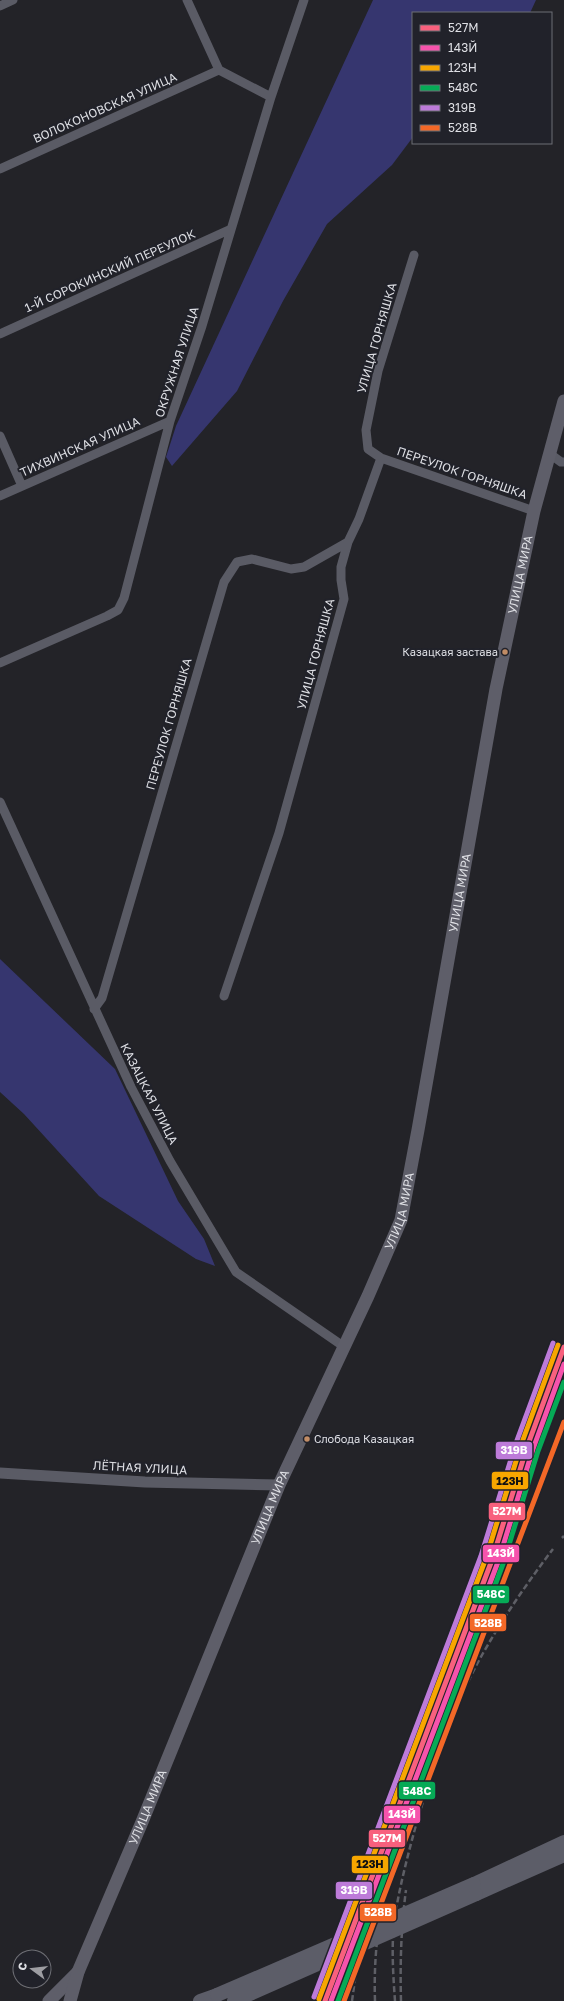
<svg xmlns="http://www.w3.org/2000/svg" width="564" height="2001" font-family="'Golos Text',sans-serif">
  <rect width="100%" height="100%" fill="#232328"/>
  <!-- green -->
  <path fill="#36366f" d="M373,0H536L530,13H413V137L392,165L327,224L283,301L237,391L172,466L166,457L176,426Z
    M0,959L115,1069L178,1201L204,1239L215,1266L196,1259L99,1196L24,1114L0,1092Z"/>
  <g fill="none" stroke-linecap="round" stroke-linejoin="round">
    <!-- minor -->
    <path stroke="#5a5b65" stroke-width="9" d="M187,0L219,70L271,97
      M0,6L13,0
      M0,169L219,70
      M0,334L231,229
      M0,436L22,486
      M550,454L561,462H564
      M381,458L534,511
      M0,496L170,421
      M0,663L107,616L118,610L124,598L170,421L202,326L271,97L304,0
      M0,802L131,1087L170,1161L236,1272L343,1346
      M224,996L279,833L344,599L341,580V567L348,542L359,519L381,458L368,449L366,430L378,371L414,255
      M94,1009L102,998L224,582L237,562L252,559L291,569L304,567L348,542"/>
    <!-- tertiary -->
    <path stroke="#5a5b65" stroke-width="11" d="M0,1473L145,1482L279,1485"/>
    <!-- secondary -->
    <g stroke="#5e5e69" stroke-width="13">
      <path d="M49,2001L78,1972"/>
      <path id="s1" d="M70,2001L78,1972L142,1822L279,1485L368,1296L401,1220L418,1130L496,689L534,511L564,401"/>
    </g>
    <!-- primary -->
    <path stroke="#5c5d68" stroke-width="14" d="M474,1884L564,1842
      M476,1894L564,1855
      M200,2001L217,1995"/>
    <!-- rail -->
    <path stroke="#5e5f66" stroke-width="2.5" stroke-dasharray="6 3" stroke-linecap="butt" d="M562,1538L564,1536
      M439,1741L444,1722
      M414,1803L426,1776
      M421,1808C438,1756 455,1703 482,1655C503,1618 527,1583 553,1549
      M352,2001L359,1951L369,1907L402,1814L465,1649L492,1560
      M375,2001C373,1944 382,1895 398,1840
      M395,2001C393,1973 391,1943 395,1916C401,1878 412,1840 422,1803
      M401,2001C400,1964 401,1927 406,1890"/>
    <!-- primary-bridge -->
    <path stroke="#5c5d68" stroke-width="14" d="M217,1995L474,1884
      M234,2001L476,1894"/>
    <defs>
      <path id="rail-1" d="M325,2001L492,1560L527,1447L564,1347"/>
      <path id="rail-2" d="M331,2001L498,1562L533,1449L564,1364"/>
      <path id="rail-3" d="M319,1999L486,1558L521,1445L558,1345"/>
      <path id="rail-4" d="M338,2001L503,1564L538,1451L564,1382"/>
      <path id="rail-5" d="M314,1997L481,1556L516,1443L553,1343"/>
      <path id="rail-6" d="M344,2001L564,1422"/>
    </defs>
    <!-- rail-1 casing -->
    <use href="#rail-1" stroke="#21222a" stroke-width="8"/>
    <!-- rail-2 casing -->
    <use href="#rail-2" stroke="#21222a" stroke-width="8"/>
    <!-- rail-3 casing -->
    <use href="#rail-3" stroke="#21222a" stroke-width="8"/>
    <!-- rail-4 casing -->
    <use href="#rail-4" stroke="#21222a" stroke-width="8"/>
    <!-- rail-5 casing -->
    <use href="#rail-5" stroke="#21222a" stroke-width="8"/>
    <!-- rail-6 casing -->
    <use href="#rail-6" stroke="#21222a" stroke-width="8"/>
    <!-- rail-1 -->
    <use href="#rail-1" stroke="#f8607d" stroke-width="5"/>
    <!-- rail-2 -->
    <use href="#rail-2" stroke="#f653ac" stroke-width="5"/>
    <!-- rail-3 -->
    <use href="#rail-3" stroke="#f7a600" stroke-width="5"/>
    <!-- rail-4 -->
    <use href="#rail-4" stroke="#06aa56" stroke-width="5"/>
    <!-- rail-5 -->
    <use href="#rail-5" stroke="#bd7bd9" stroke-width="5"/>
    <!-- rail-6 -->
    <use href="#rail-6" stroke="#f36827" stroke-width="5"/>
  </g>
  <!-- markers -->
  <g fill="#c18c65" stroke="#21222a" stroke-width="1.5">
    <circle cx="505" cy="652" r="3.5"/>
    <circle cx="307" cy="1439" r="3.5"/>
  </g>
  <g text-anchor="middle" stroke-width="4" stroke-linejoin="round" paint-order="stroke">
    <!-- bus labels -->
    <g font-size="11" fill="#dedfe4" stroke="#21222a" text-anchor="end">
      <text x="498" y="656">Казацкая застава</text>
      <text x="314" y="1443" text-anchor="start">Слобода Казацкая</text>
    </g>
    <!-- street labels -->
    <g font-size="12" fill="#dedfe4" stroke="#21222a">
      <text transform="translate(105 108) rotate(-24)" y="4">ВОЛОКОНОВСКАЯ УЛИЦА</text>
      <text transform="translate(110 271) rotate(-24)" y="4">1-Й СОРОКИНСКИЙ ПЕРЕУЛОК</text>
      <text transform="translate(377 338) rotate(-74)" y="4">УЛИЦА ГОРНЯШКА</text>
      <text transform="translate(177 362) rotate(-72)" y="4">ОКРУЖНАЯ УЛИЦА</text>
      <text transform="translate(80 447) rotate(-24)" y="4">ТИХВИНСКАЯ УЛИЦА</text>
      <text transform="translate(462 473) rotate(19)" y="4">ПЕРЕУЛОК ГОРНЯШКА</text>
      <text dy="4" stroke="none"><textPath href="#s1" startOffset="1505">УЛИЦА МИРА</textPath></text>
      <text transform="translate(316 654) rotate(-75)" y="4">УЛИЦА ГОРНЯШКА</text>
      <text transform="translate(169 724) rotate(-74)" y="4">ПЕРЕУЛОК ГОРНЯШКА</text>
      <text dy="4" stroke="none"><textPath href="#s1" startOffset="1181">УЛИЦА МИРА</textPath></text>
      <text transform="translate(149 1094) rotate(63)" y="4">КАЗАЦКАЯ УЛИЦА</text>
      <text dy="4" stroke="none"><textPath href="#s1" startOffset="857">УЛИЦА МИРА</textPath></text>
      <text transform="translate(140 1468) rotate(3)" y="4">ЛЁТНАЯ УЛИЦА</text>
      <text dy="4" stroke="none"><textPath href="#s1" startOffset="533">УЛИЦА МИРА</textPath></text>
      <text dy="4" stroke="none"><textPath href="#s1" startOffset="209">УЛИЦА МИРА</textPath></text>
    </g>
  </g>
  <g stroke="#21222a" stroke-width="1.5">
    <rect x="495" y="1441" width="38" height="19" rx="4" fill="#bd7bd9"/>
    <rect x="491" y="1471" width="38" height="19" rx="4" fill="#f7a600"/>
    <rect x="488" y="1502" width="38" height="19" rx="4" fill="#f8607d"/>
    <rect x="482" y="1544" width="38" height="19" rx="4" fill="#f653ac"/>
    <rect x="472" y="1585" width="38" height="19" rx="4" fill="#06aa56"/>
    <rect x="469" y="1613" width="38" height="19" rx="4" fill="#f36827"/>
    <rect x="398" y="1781" width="38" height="19" rx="4" fill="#06aa56"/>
    <rect x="383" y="1805" width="38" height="19" rx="4" fill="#f653ac"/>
    <rect x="368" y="1829" width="38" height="19" rx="4" fill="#f8607d"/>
    <rect x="351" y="1855" width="38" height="19" rx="4" fill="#f7a600"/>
    <rect x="335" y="1881" width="38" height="19" rx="4" fill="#bd7bd9"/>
    <rect x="359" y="1903" width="38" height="19" rx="4" fill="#f36827"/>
  </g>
  <g font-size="11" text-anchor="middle" font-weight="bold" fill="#fff">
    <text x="514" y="1454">319В</text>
    <text x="507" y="1515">527М</text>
    <text x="501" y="1557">143Й</text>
    <text x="491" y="1598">548С</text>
    <text x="488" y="1627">528В</text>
    <text x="417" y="1795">548С</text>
    <text x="402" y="1818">143Й</text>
    <text x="387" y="1842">527М</text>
    <text x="354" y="1894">319В</text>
    <text x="378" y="1916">528В</text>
  </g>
  <g font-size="11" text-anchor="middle" font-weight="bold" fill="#111">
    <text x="510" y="1485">123Н</text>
    <text x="370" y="1868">123Н</text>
  </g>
  <!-- legend -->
  <rect x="412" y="12" width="140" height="132" fill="#21222a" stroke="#6d6e74"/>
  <rect x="420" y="25" width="20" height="6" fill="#f8607d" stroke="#6d6e74"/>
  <text x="448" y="32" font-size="12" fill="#dedfe4">527М</text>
  <rect x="420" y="45" width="20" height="6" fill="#f653ac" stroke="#6d6e74"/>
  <text x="448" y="52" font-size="12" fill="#dedfe4">143Й</text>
  <rect x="420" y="65" width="20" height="6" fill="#f7a600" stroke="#6d6e74"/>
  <text x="448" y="72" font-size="12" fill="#dedfe4">123Н</text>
  <rect x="420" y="85" width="20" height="6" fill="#06aa56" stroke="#6d6e74"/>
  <text x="448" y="92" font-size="12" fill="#dedfe4">548С</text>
  <rect x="420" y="105" width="20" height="6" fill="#bd7bd9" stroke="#6d6e74"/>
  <text x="448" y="112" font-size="12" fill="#dedfe4">319В</text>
  <rect x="420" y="125" width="20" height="6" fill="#f36827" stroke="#6d6e74"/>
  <text x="448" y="132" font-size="12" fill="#dedfe4">528В</text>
  <!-- north arrow -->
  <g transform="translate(32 1969) rotate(285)"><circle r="19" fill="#21222a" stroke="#6d6e74"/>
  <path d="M0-3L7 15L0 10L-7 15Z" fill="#9d9da2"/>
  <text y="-6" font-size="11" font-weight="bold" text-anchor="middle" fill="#dedfe4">С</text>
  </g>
</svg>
